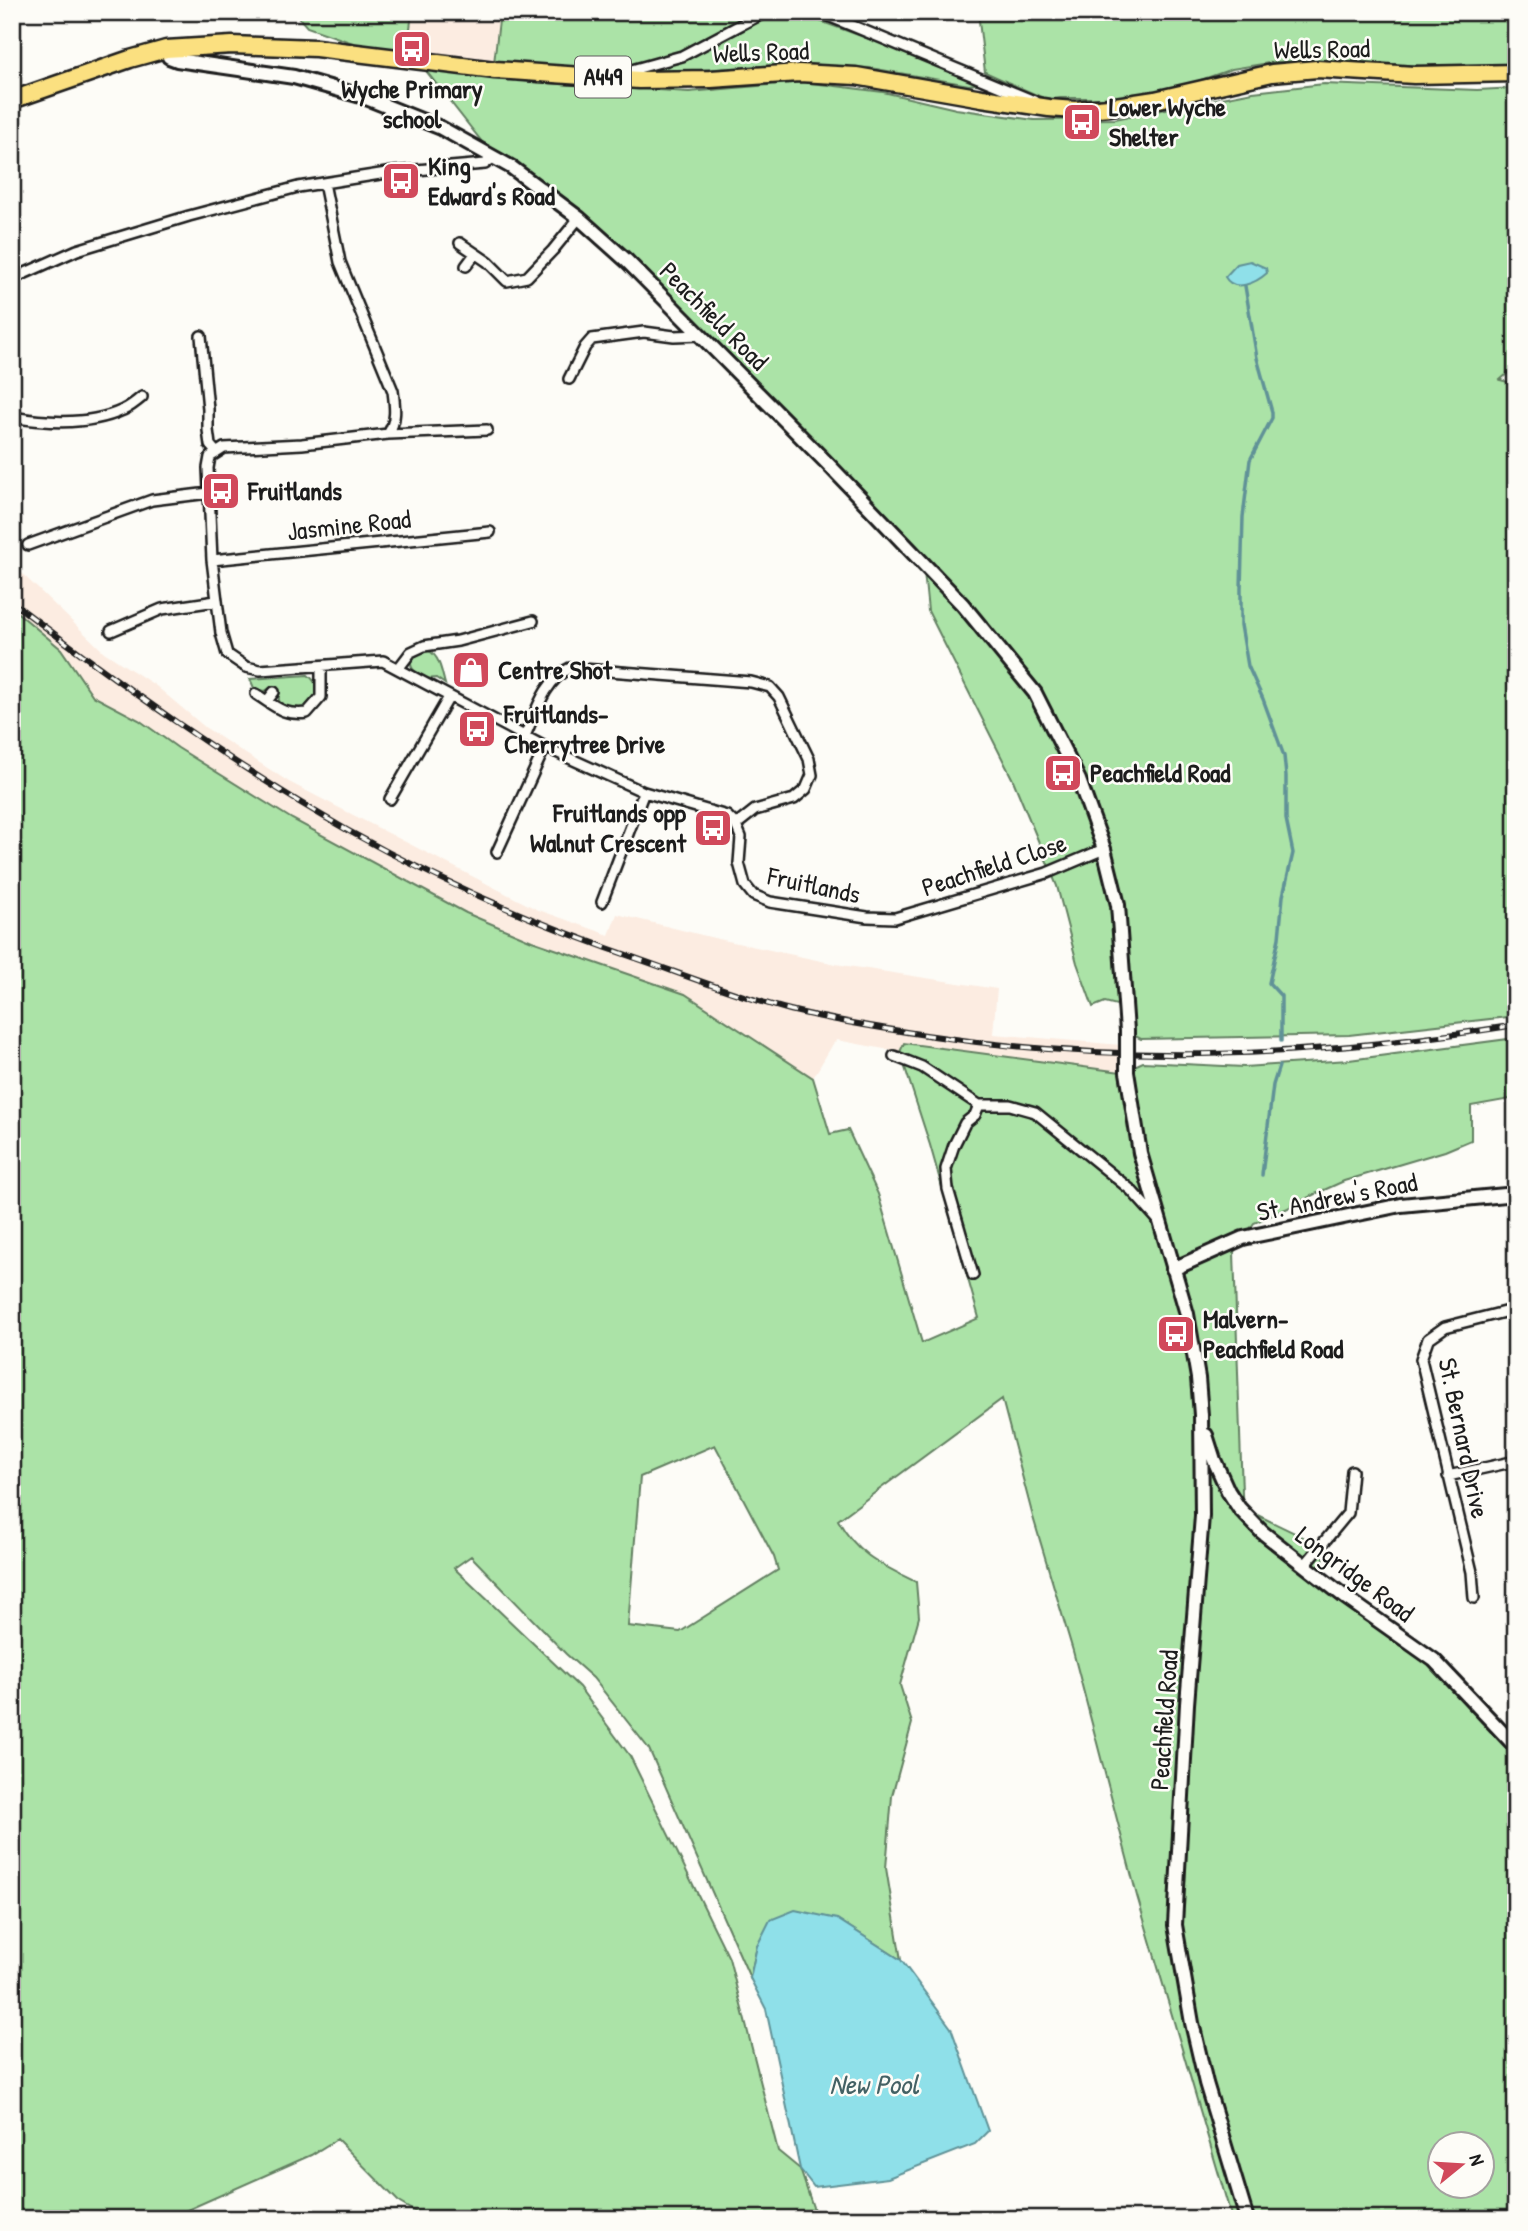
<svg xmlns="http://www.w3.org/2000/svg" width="1528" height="2231" font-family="'Patrick Hand',sans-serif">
  <rect width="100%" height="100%" fill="#fdfcf7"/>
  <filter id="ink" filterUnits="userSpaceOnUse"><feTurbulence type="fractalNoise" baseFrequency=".0143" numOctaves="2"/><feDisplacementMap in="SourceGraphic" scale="14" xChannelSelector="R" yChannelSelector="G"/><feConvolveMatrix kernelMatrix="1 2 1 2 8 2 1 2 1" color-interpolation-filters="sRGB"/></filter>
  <g filter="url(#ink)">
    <!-- built -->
    <path fill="#fcece1" d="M412,12H500L494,63L407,54Z
      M12,564L104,652L156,686L206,728L289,782L536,909L609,935L617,914L714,938L835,964L997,989L993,1034L1121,1045V1072L905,1043L900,1052L837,1040L833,1044L813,1078H811L752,1037L466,912L292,819L178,748L139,720L93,696L12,626Z"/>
    <!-- green -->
    <path fill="#abe3a7" stroke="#648062" stroke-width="2" fill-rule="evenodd" d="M294,12H412L407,54L367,48L307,27Z
      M500,12H752L681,52L609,73L494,63Z
      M780,12H795L988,82L969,85L870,68L796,64L635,74L681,61Z
      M978,12H1516V66L1461,69L1339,60L1275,62L1232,69L1167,92L1126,98H1060L1048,100L985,72Z
      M423,67L531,82L689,92L804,82L883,92L956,109L1034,120L1115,119L1253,92L1324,84L1477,90L1516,88V366L1500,380L1512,383L1516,382V1016L1349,1035L1141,1039L1121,1029V1018L1117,1005L1105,1002L1093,1007L1077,963L1057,886L1013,780L928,611L923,562L627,261L494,157Z
      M12,608L61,649L93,696L139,720L178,748L292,819L466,913L532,941L685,994L813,1078L830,1134L848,1130L878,1194L922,1343L979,1318L930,1145L900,1052L904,1043L1121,1072L1143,1062L1244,1067L1349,1060L1516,1038V1098L1471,1106V1140L1445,1151L1344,1181L1313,1195L1288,1208L1254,1223L1234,1252L1243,1523L1295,1567L1432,1666L1516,1754V2219H1232L1137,1896L1073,1651L1033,1517L1002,1399L838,1520C857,1555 882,1565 916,1582L919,1617L900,1685L912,1723L892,1796L886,1868L901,1960L837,1919L757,1946L750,1978L649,1749L593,1678L566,1654L471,1556L454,1568L579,1687L630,1756L729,1958L778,2151L800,2169L817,2219H427L400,2203L337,2139L311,2155L167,2219H12ZM715,1445L774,1557L778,1570L680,1632L628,1626L640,1477ZM1440,2144H1482V2186H1440Z
      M423,650C439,650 441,670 445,684L436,678L426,679C415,672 408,669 412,656Z
      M308,675C325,688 313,704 298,713C286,709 275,706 280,692L273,686L265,691L254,688L250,679Z
      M1249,1511L1326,1548L1321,1572L1280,1542Z"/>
    <!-- water -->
    <path fill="#8fe0e9" stroke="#619297" stroke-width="2" d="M1250,261L1266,268L1267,273C1256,283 1234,293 1225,277L1237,264Z
      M795,1910L837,1919L901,1960L951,2028L988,2131L975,2144L888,2178L814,2187L800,2169L766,2009L750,1978L757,1946L770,1920Z"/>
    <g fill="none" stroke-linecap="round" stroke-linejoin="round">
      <!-- stream -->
      <path stroke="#619297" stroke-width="3.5" d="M1245,286L1257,358L1272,412V418L1250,460L1243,517L1241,588V625L1248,666L1263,699L1284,756L1286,776V819L1293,853L1283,896L1279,938L1269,983L1281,996V1041
        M1262,1175L1273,1085L1279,1066
        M12,2202L22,2219"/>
      <defs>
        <path id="street" d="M819,12L1034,101
          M617,74L682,56L765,12
          M324,183L340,262L393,391C395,407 397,420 388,434L302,444L224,448L210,457L208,468L212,560L221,633L227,654L246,667L260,670L383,661L545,747L644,792L727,816L736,825L741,837L739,863L745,885L753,895L770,902L867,917L895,918L1047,873L1104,849
          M460,243L488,262L507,281L527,277L553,250L579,218
          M466,266L475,254
          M12,279L77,250L189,216L298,187L393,172L485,164L494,157
          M201,336L208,409V430L210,445L216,452
          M569,379L585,347L592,339L644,332L674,336L701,335
          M12,417C47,423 91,425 123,410C130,407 136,402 142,397
          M388,434L487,430
          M28,545L152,500L209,493
          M212,560L490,532
          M111,631L162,609L216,601
          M398,669L411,652L424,646L458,641L533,621
          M256,694C275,706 283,716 307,713L321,697V666
          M267,701L274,692
          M524,738C535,714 545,679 570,668L751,682L770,687L779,697L809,759L812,775L806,789L794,799L755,810L736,825
          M390,799L449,697
          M497,852L545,747
          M602,902L644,792
          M894,1056L922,1067L979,1105H1010L1035,1112L1131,1190L1158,1220
          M973,1275L948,1189L946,1169L954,1145L965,1123L975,1115L979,1105
          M1448,1476L1516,1461
          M1304,1566L1348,1513L1352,1471
          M1474,1598L1472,1572L1421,1359L1428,1339L1445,1327L1516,1309"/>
        <path id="secondary" d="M166,49L169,57L177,60L294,77L361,96L441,128L511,167L579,218L627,261L827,463L963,605L1035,693L1079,780L1104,849L1118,905L1127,1031
          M1127,1072L1140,1153L1187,1314L1198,1378L1201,1415L1202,1516L1187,1704L1175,1925L1192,2023L1206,2083L1247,2219
          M1173,1269L1243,1238L1401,1205L1516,1194
          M1206,1435L1214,1460L1228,1491L1239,1508L1262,1532L1345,1597L1434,1660L1516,1747"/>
        <path id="highway" d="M12,100L130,59L166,49L232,45L316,48L495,70L639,80L711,79L799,73L856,76L982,98L1049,108L1075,110L1109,107L1155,100L1272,73L1317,69L1414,75L1516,73"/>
      </defs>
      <!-- street casing -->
      <use href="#street" stroke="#1c1c1c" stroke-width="14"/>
      <!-- secondary casing -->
      <use href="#secondary" stroke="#1c1c1c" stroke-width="18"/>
      <!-- highway casing -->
      <use href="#highway" stroke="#1c1c1c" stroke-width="21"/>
      <!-- street -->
      <use href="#street" stroke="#fdfcf7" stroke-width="9"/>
      <!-- secondary -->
      <use href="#secondary" stroke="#fdfcf7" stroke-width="12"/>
      <!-- highway -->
      <use href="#highway" stroke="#fbe080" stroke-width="16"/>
      <defs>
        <path id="rail" d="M12,602C120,684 229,763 347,830C442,883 541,926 644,961C692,978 741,997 790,1010C835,1021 880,1028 926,1035C1127,1066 1316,1057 1516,1025"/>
      </defs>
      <!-- rail casing -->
      <use href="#rail" stroke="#1c1c1c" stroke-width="6"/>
      <!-- rail -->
      <use href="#rail" stroke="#fdfcf7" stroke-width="3.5" stroke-dasharray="10" stroke-linecap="butt"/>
      <defs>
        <path id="secondary-bridge" d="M1127,1072V1031"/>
      </defs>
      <!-- secondary-bridge casing -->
      <use href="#secondary-bridge" stroke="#1c1c1c" stroke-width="18" stroke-linecap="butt"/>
      <!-- secondary-bridge -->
      <use href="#secondary-bridge" stroke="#fdfcf7" stroke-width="12"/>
    </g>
  </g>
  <!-- icons -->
  <defs>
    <symbol id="bus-square" viewBox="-11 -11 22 22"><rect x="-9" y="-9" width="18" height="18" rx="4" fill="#d1495b" stroke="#fdfcf7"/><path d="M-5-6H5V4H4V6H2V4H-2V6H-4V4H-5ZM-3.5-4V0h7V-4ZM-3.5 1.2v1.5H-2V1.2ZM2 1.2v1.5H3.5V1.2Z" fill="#fff"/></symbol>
    <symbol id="shop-square" viewBox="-11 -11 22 22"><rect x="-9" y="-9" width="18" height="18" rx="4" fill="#d1495b" stroke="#fdfcf7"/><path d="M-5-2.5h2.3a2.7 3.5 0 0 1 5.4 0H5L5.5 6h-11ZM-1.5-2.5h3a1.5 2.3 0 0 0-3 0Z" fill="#fff"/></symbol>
  </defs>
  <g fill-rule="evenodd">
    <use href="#bus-square" x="390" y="27" width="44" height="44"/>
    <use href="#bus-square" x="1060" y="100" width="44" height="44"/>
    <use href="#bus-square" x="379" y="159" width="44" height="44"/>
    <use href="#bus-square" x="199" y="469" width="44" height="44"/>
    <use href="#shop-square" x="449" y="648" width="44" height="44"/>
    <use href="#bus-square" x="455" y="707" width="44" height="44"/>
    <use href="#bus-square" x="1041" y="751" width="44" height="44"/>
    <use href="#bus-square" x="691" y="806" width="44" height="44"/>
    <use href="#bus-square" x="1154" y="1312" width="44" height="44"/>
  </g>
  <g text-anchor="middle" stroke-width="5" stroke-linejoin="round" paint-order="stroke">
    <!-- shield labels -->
    <rect fill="#fdfcf7" stroke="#605f5e" stroke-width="2" x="575" y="56.5" width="56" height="41" rx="5"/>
    <g font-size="24" font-weight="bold" fill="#1c1c1c">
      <text x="603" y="85">A449</text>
    </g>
    <!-- street labels -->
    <g font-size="26" fill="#1c1c1c" stroke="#fdfcf7">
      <text transform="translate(1322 49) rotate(-1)" y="9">Wells Road</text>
      <text transform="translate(761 52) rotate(-2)" y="9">Wells Road</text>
      <text transform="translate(714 316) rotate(45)" y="9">Peachfield Road</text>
      <text transform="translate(349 525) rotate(-6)" y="9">Jasmine Road</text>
      <text transform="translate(994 865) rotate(-18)" y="9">Peachfield Close</text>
      <text transform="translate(814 885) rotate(12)" y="9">Fruitlands</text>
      <text transform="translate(1337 1197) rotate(-11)" y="9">St. Andrew's Road</text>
      <text transform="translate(1464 1438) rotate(78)" y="9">St. Bernard Drive</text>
      <text transform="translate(1355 1574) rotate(37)" y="9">Longridge Road</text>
      <text transform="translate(1164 1720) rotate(-86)" y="9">Peachfield Road</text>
    </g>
    <!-- poi labels -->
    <g font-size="26" font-weight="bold" fill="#1c1c1c" stroke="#fdfcf7" text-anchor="start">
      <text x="412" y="98" text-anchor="middle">Wyche Primary<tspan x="412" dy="30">school</tspan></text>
      <text x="1109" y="116">Lower Wyche<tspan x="1109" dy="30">Shelter</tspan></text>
      <text x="428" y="175">King<tspan x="428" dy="30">Edward's Road</tspan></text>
      <text x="248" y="500">Fruitlands</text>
      <text x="498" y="679">Centre Shot</text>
      <text x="504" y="723">Fruitlands-<tspan x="504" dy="30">Cherrytree Drive</tspan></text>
      <text x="1090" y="782">Peachfield Road</text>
      <text x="686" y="822" text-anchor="end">Fruitlands opp<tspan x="686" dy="30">Walnut Crescent</tspan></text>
      <text x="1203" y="1328">Malvern-<tspan x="1203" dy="30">Peachfield Road</tspan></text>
    </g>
    <!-- water labels -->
    <g font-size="28" font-style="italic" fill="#446164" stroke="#fdfcf7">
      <text x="874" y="2094">New Pool</text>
    </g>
  </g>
  <!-- margin -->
  <rect width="1528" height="2231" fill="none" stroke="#fdfcf7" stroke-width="42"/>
  <rect x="21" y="21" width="1486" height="2189" fill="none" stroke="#1c1c1c" stroke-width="2.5" filter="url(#ink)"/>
  <!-- north arrow -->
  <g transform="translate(1461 2165) rotate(72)"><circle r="33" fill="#fdfcf7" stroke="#a3a29f" stroke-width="2"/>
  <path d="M0-5L12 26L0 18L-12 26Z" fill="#d1495b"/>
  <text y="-10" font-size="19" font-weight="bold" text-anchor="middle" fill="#1c1c1c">N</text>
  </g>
</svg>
